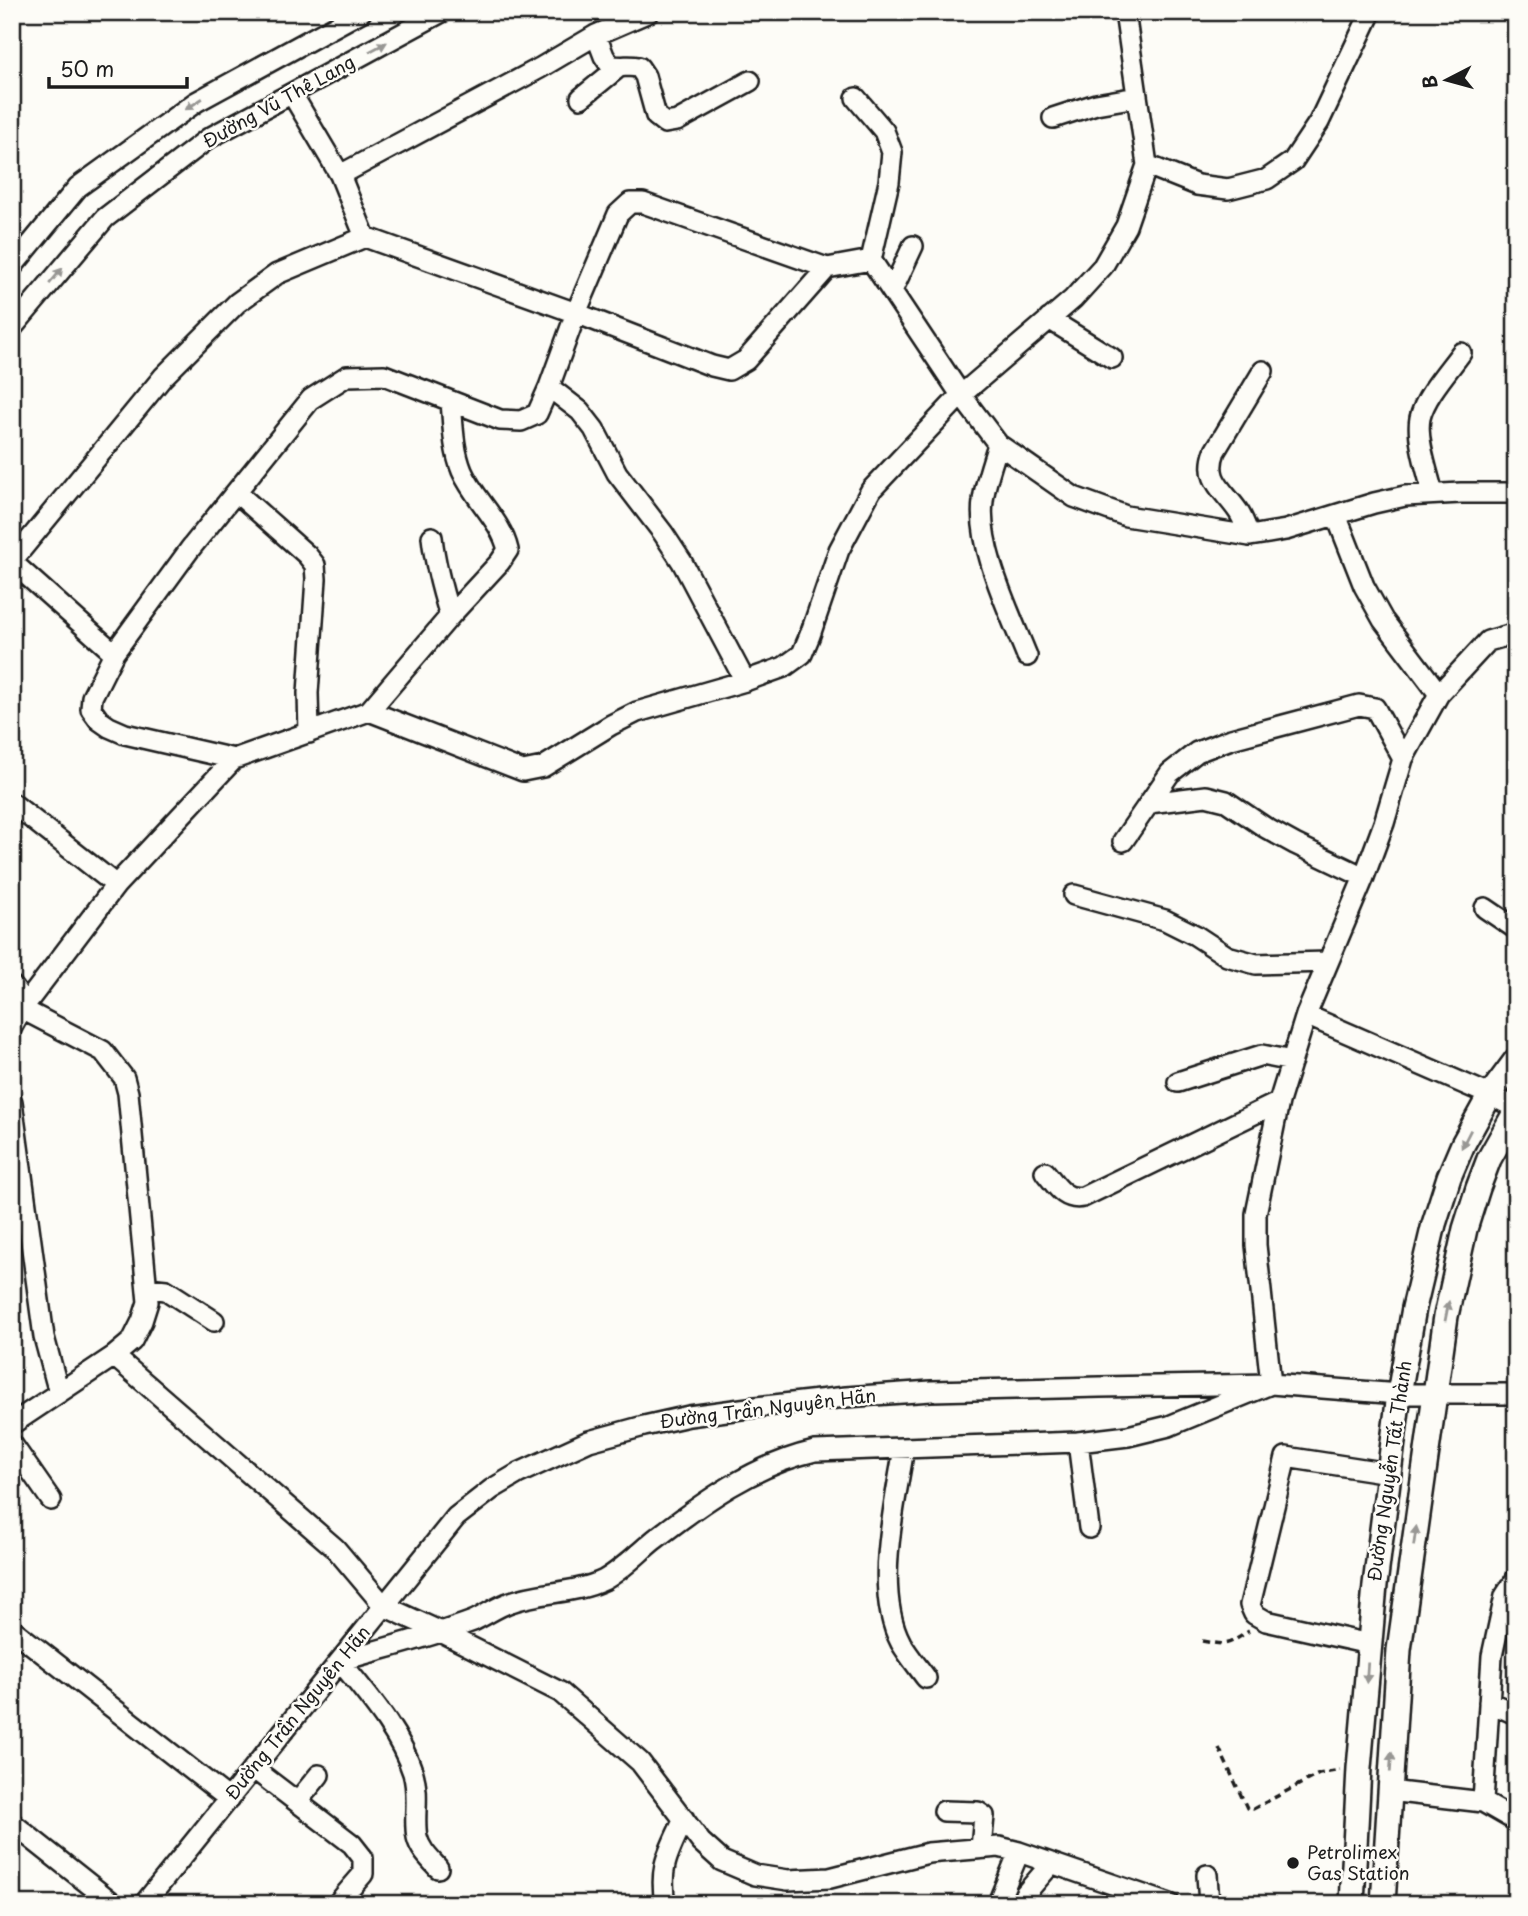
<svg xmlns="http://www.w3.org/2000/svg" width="1528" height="1916" font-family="'Playpen Sans',sans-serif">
  <rect width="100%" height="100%" fill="#fdfcf7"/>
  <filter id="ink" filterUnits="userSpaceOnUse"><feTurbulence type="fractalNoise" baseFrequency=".0143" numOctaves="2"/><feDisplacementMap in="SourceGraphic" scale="14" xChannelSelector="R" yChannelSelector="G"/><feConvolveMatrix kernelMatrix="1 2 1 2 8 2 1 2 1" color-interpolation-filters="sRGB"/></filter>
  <g filter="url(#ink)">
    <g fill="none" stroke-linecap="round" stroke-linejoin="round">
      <defs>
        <path id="minor" d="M596,35L604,56L610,65C620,68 628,65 639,67L645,76L656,116L665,123L677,121L750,81
          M292,94L340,175L365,237
          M581,98L619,67
          M856,98L884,131L892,152L889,182L871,260L961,395L998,444
          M1053,118L1096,104L1137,97
          M1147,165L1197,185L1228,189L1267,179L1293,161L1319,122L1371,12
          M340,175L540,68L596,35L649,12
          M12,267L78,187L196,102L361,12
          M892,291L913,246
          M1049,319L1112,358
          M12,328L105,218L209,138L442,12
          M549,387L580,411L594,429L617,473L663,533L682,562L745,681
          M451,401C453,424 453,449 462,471C474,499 501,520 508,550L500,562L450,616L369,711L234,759L125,734L109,727L99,720L91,709L92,697L114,653L190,549L311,399L347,376L384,375L500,420L521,421L537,414L549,387L576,313L618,214L630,203H643L827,268L871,260
          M236,492L307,555L315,565L316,579L308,693L309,733
          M1433,494C1428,473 1416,439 1420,418C1425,396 1448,371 1461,353
          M1336,515L1364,586L1383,620L1439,694
          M1250,536C1246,528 1243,518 1238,511C1223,489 1204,480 1215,451L1263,371
          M432,537C435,565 442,590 450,616
          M12,561L163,377L237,303L277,274L365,237L576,313L712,366L729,370L746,360L827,268
          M12,562L114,653
          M1027,656C1010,613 977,547 983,501C985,482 993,462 998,444L1074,497L1126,516L1250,536L1286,530L1374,503L1405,496L1461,493H1516
          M369,711L523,771L543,767L611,725L637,712L745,681L784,667L802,654L810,635L839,550L871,490L961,395L1073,299L1103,266L1126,226L1147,165L1125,12
          M12,803L116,885
          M1149,803L1206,796L1226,801L1266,828L1295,844L1364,877
          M1123,841L1170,773L1197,752L1231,739L1359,705L1375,708L1403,759
          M1074,895L1165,920L1195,935L1227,956L1256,964L1328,962
          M1485,908L1516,929
          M12,986L18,994L22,1009L103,1051L124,1078L128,1093L148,1302L142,1321L132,1341L114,1356L12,1424
          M1306,1015L1490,1095L1516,1108
          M12,1027L22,1009L116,885L234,759
          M1178,1082L1262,1055L1292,1061
          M12,1102L44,1337L59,1393
          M1045,1172C1056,1185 1064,1201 1083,1197L1279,1102
          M148,1288L166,1290L214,1321
          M114,1356L335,1548L384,1606L441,1632L560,1692L640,1762L701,1842L722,1861L755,1875L788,1880L830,1878L928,1853L999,1847L1019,1852L1170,1904
          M1078,1442L1089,1528
          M12,1444L51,1500
          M904,1448C895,1505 873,1591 901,1643C908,1655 918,1667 926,1678
          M12,1629L229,1799
          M1369,1644L1266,1621L1254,1614L1250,1605L1286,1457L1389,1473
          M1489,1702L1511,1712L1516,1711
          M254,1769L352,1844L363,1858V1874L337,1904
          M1389,1791L1483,1802L1516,1821
          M297,1802L319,1775
          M1483,1802L1492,1656L1505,1596L1516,1579
          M944,1811L978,1812L984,1816L981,1848
          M12,1823L114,1904
          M438,1868C430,1859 420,1850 417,1837C413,1817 420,1796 413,1773C399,1730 367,1695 340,1661C385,1648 430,1637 473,1621C486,1615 498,1606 511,1602C541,1591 575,1594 604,1580C622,1570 638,1553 654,1540C703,1502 754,1465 815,1451L1078,1442L1128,1436L1169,1426L1271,1384L1256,1245V1214L1279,1102L1306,1015L1364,877L1384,823L1403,759L1439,694L1488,641L1516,633
          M1207,1875L1209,1904
          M1025,1894L1051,1864
          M1000,1898L1019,1852
          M144,1904L456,1517L492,1489L519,1473L589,1441L644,1426L689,1416L756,1407L846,1397L931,1391L1100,1387L1271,1384L1399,1394H1516
          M665,1904C659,1865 668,1854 684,1819
          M1514,1904L1516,1900"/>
        <path id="major" d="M1352,1904L1359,1768L1375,1585L1399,1394L1414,1308L1434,1224L1449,1177L1463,1144L1490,1095L1516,1060
          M1383,1904L1399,1650L1446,1316L1465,1229L1478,1188L1489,1159L1516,1111"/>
      </defs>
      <!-- minor casing -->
      <use href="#minor" stroke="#1c1c1c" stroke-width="24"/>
      <!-- major casing -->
      <use href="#major" stroke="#1c1c1c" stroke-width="28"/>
      <!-- path -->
      <path stroke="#1c1c1c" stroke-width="3.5" stroke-dasharray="7 5" stroke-linecap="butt" d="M1202,1641C1229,1646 1227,1645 1249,1631
        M1219,1748L1247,1808L1253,1809L1319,1774L1340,1770"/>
      <!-- minor -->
      <use href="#minor" stroke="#fdfcf7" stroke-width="19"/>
      <!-- major -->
      <use href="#major" stroke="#fdfcf7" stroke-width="23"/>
    </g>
    <!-- one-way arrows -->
    <defs><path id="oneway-solid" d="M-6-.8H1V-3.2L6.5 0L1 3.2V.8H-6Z" transform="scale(1.75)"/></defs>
    <g fill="#989794">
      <use href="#oneway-solid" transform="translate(378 47) rotate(-28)"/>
      <use href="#oneway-solid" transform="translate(194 104) rotate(147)"/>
      <use href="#oneway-solid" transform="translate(56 276) rotate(-50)"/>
      <use href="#oneway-solid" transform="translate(1466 1139) rotate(117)"/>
      <use href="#oneway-solid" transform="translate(1447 1311) rotate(-79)"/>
      <use href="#oneway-solid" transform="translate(1415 1536) rotate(-82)"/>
      <use href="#oneway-solid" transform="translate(1367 1673) rotate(94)"/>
      <use href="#oneway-solid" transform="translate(1391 1762) rotate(-86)"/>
    </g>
  </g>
  <!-- markers -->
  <circle fill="#1c1c1c" stroke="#fdfcf7" stroke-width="2.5" cx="1293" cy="1863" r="7"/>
  <g text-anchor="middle" stroke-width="5" stroke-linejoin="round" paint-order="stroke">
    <!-- street labels -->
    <g font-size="18" fill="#1c1c1c" stroke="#fdfcf7">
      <text transform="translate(279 102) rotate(-29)" y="6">Đường Vũ Thê Lang</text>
      <text transform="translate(768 1409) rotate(-7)" y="6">Đường Trần Nguyên Hãn</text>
      <text transform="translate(1390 1471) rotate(-82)" y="6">Đường Nguyễn Tất Thành</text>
      <text transform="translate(298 1713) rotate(-51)" y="6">Đường Trần Nguyên Hãn</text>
    </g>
    <!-- poi labels -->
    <g font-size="18" fill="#1c1c1c" stroke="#fdfcf7" text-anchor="start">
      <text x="1307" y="1859">Petrolimex<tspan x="1307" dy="21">Gas Station</tspan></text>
    </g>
  </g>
  <!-- margin -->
  <rect width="1528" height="1916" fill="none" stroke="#fdfcf7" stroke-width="42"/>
  <rect x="21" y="21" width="1486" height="1874" fill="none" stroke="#1c1c1c" stroke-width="2.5" filter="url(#ink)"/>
  <!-- north arrow -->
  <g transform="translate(1447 80) rotate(264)" stroke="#fdfcf7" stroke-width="5" paint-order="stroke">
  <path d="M0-5L12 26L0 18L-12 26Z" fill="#1c1c1c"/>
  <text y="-10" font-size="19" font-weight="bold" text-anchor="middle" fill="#1c1c1c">B</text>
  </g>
  <!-- scale -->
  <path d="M49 77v10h138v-10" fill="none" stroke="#1c1c1c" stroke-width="3.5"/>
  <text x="60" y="77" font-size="21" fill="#1c1c1c" stroke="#fdfcf7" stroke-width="5" paint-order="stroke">50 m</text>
</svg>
